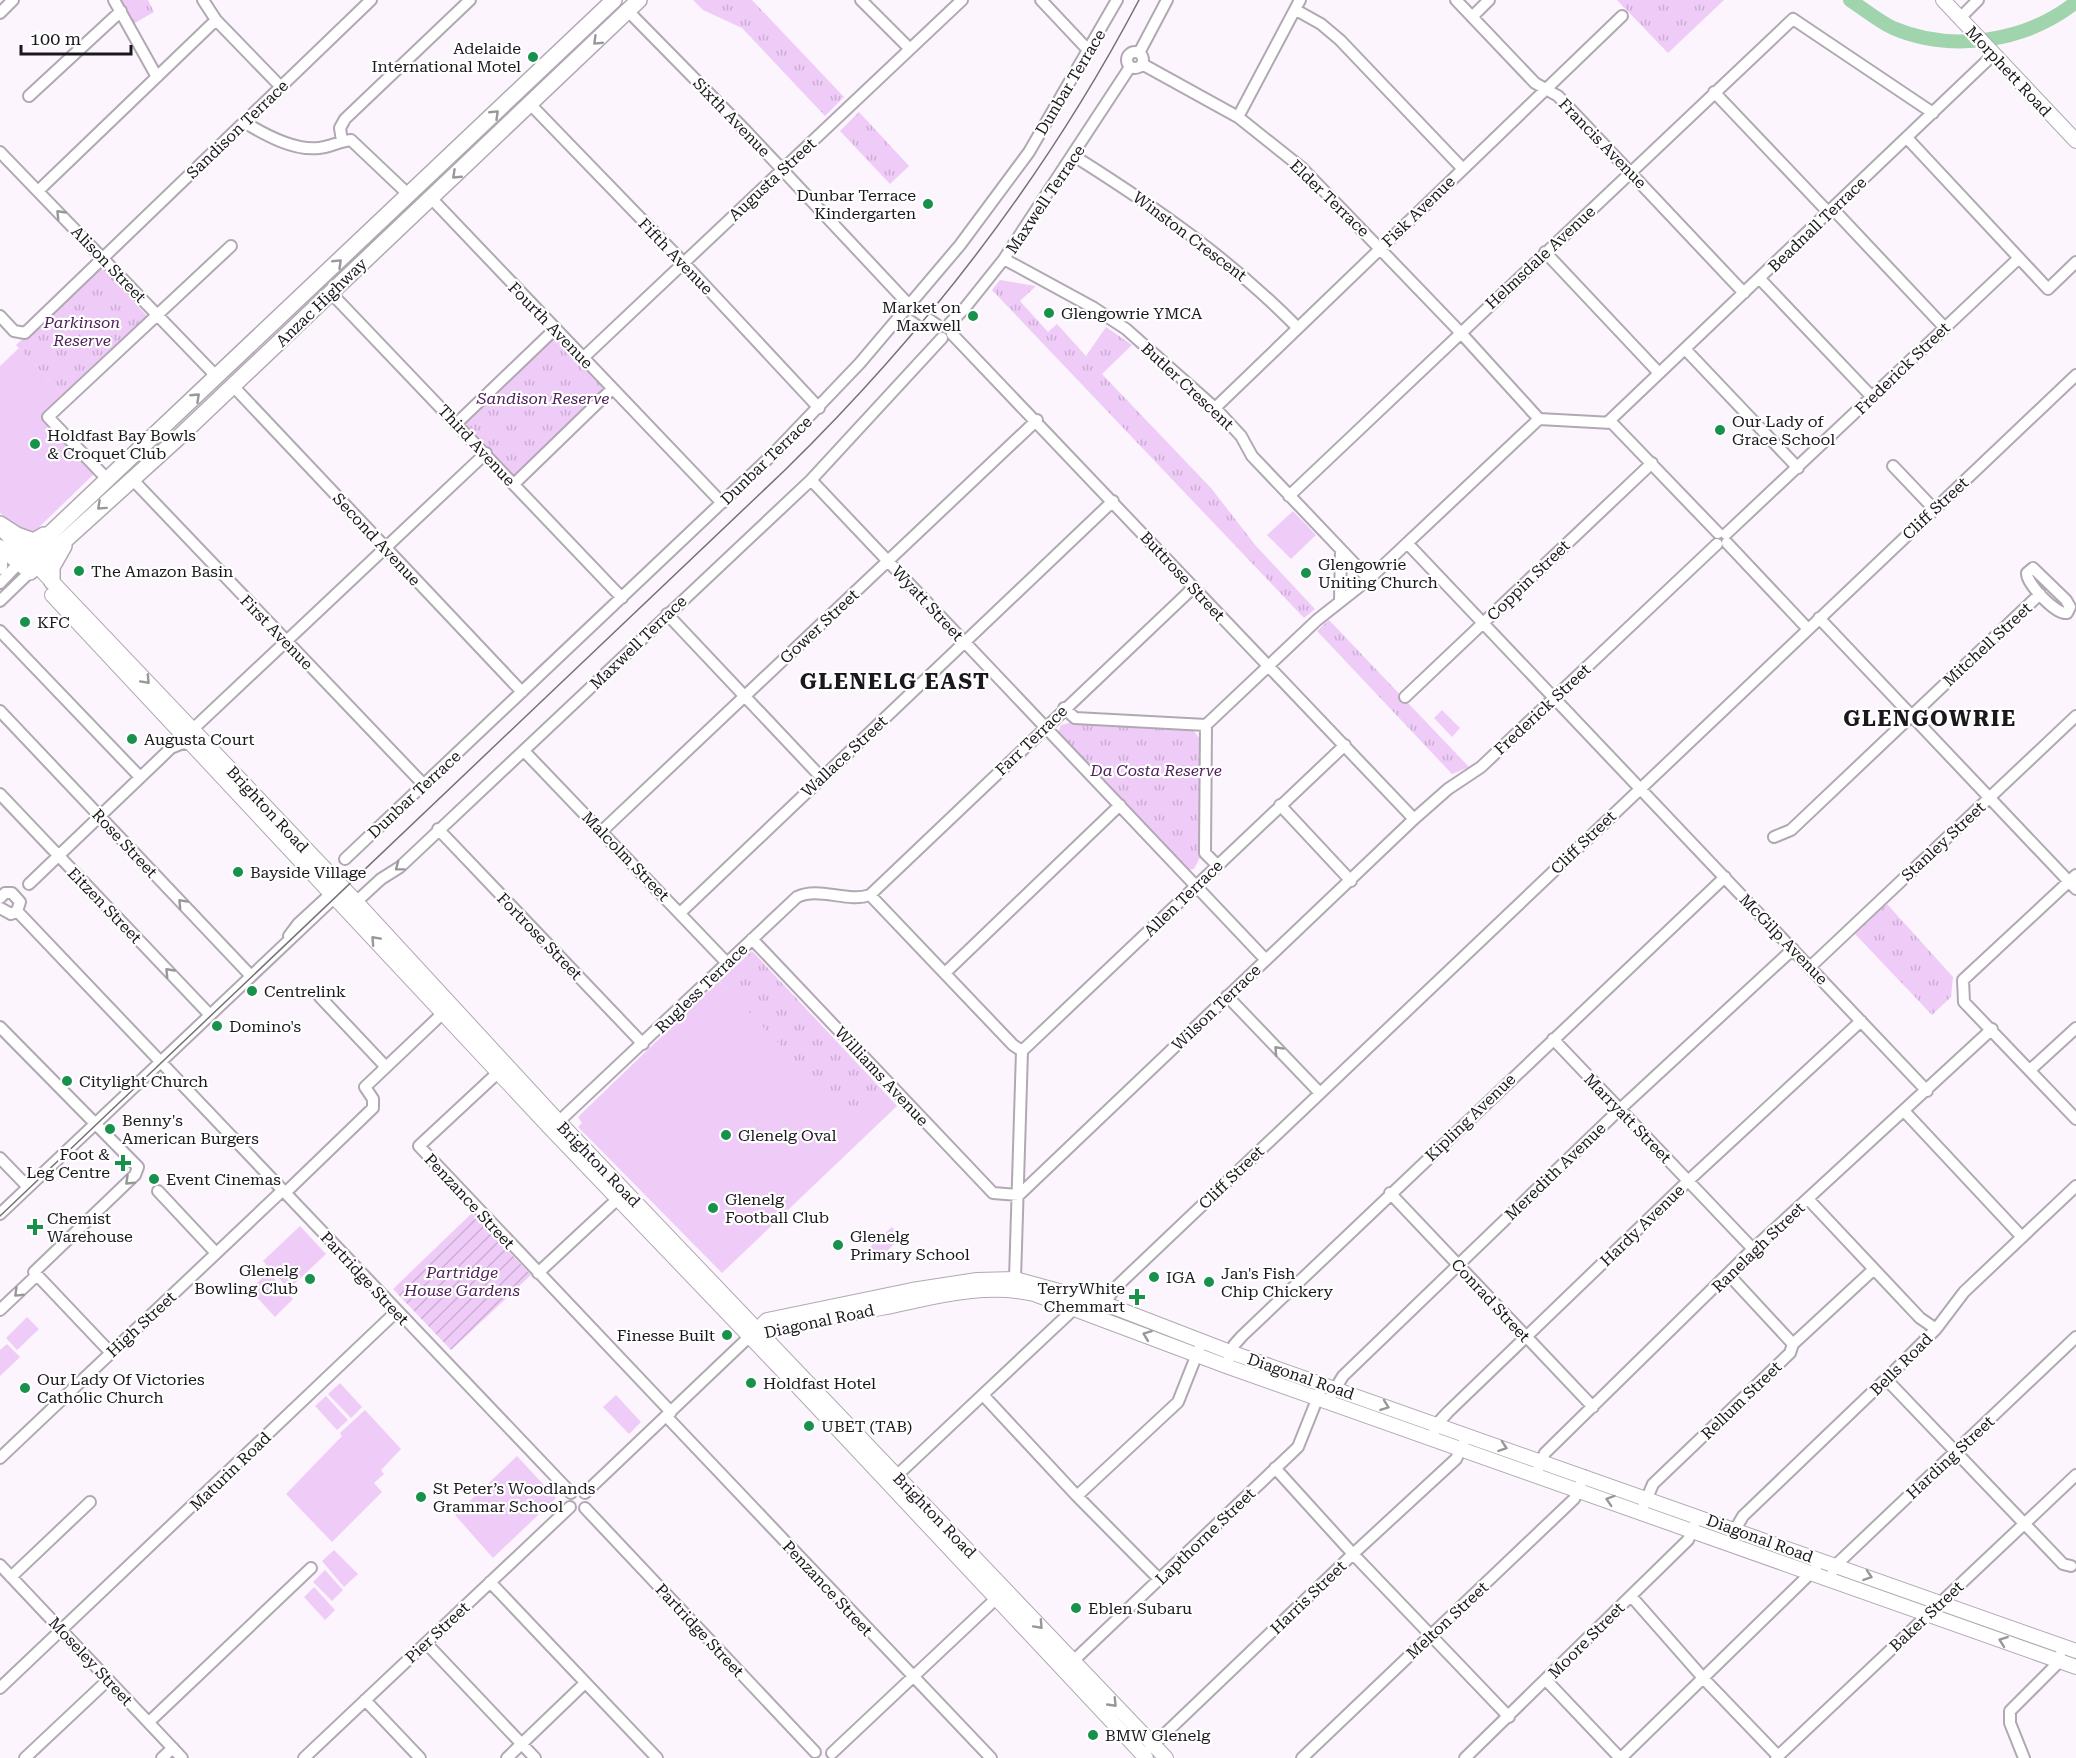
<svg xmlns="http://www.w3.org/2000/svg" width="2076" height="1758" font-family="'Roboto Serif',serif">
  <defs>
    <pattern id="park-tufts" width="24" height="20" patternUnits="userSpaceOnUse" patternTransform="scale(1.5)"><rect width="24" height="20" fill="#efcbf8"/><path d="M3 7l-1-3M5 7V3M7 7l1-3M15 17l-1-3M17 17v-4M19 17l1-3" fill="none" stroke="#ccaed4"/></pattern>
    <pattern id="garden-furrows" width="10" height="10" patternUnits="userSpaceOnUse" patternTransform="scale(1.5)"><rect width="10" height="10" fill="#efcbf8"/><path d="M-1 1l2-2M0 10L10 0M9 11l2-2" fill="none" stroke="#ccaed4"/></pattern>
  </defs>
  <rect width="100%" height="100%" fill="#fcf5fe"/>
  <!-- grass -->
  <path fill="#efcbf8" d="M19,348L64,396L43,416L96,472L33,533H24L0,513V366Z
    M1293,511L1316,535L1291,559L1267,535Z
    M1442,710L1460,728L1452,737L1434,718Z
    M719,981L855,1122L886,1094L897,1106L722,1273L578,1127L582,1123L578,1117Z
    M300,1226L326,1254L289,1289L263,1261Z
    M892,1227L901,1237L879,1259L869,1248Z
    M268,1272L293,1299L275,1317L250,1290Z
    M27,1317L39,1329L17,1350L6,1338Z
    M7,1344L20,1357L0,1376V1350Z
    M340,1383L362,1407L351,1418L328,1394Z
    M616,1395L641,1422L629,1434L603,1407Z
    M326,1396L348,1420L337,1430L315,1406Z
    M365,1410L401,1449L381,1470L384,1474L374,1483L382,1492L332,1542L286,1494L342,1436L340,1433Z
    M517,1456L556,1498L493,1558L455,1515Z
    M334,1550L358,1574L344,1587L322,1561Z
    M325,1570L343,1590L332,1601L313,1582Z
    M314,1587L335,1610L325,1620L304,1597Z"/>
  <!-- park -->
  <path fill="url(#park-tufts)" d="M119,0H148L154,12L133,24Z
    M693,0H752L844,97L825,116L742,28L703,10Z
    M1617,0H1724L1668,53Z
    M859,112L909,166L890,184L840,131Z
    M100,265L148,317L64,396L16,345Z
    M1000,280L1036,286L1020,301L1048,332L1057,324L1086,356L1106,327L1132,345L1102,374L1211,488L1256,546L1315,609L1304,618L992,290Z
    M554,336L607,390L514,478L462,422Z
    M1329,620L1469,767L1452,774L1317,631Z
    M1073,722L1190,726L1203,743L1202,853L1194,869L1187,870L1058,733L1061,725Z
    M1887,904L1953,977L1951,997L1932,1015L1855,934Z
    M752,951L886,1094L855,1123L719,981Z"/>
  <!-- garden -->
  <path fill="url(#garden-furrows)" d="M472,1213L531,1275L451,1350L393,1289Z"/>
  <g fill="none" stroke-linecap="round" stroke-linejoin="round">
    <!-- river -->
    <path stroke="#a0d4ad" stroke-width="14" d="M1850,0C1864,9 1878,21 1893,28C1952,53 2026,42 2076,2"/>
    <defs>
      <path id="minor" d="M114,0L157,77
        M203,0L216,20L280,86
        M861,0L910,49
        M1041,0L1089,51
        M1456,0L1535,83L1558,96L1744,293
        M1296,10L1321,24L1340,40L1462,168
        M628,11L746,131L911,307L937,325
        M0,13L13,0
        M1472,17L1489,0
        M1960,18L1978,0
        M1127 60a8 8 0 1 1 16 0a8 8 0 1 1-16 0Z
        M1139,53L1167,0
        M1142,64L1238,117L1302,168L1460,332L1539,419
        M1714,92L1829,213
        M29,96L121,11
        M531,105L683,262L819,408
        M1238,117L1300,0
        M244,122C265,135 294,151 319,148C330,147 340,141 351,140L409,195
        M1907,138L2048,289L2076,262
        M342,141L340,128L345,119L470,0
        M0,152L217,377
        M1074,156C1155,207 1230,259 1297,327
        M38,191L216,20
        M431,198L722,503
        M1833,209L1945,328
        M1545,252L1659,373
        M1004,259L1094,308L1126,329L1215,408L1241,436L1252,456L1369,579
        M1760,279L1872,397
        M331,293L622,598
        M0,316L14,331L25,333L371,0
        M950,323L964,309L1004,259L1130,67
        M952,334L1414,819
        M1685,349L1798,468
        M583,358L962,0
        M233,386L522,692
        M1215,408L1622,16
        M1608,422L1994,54
        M457,423L555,329
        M1893,466L1934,509
        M106,478L48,417L231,246
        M132,479L424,785
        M811,480L1266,960
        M514,484L612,389
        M1289,496L1793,19L1933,113
        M1726,534L2019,258
        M1407,543L1927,1091
        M1727,543L1808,629
        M2033,568L2066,600L2070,607L2067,613C2056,615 2026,583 2027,573Z
        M0,583L19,563
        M1340,600L1341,550
        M0,601L30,572
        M667,614L821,777
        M1819,618L2076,889
        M0,631L140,777
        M1405,697L1652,463
        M1064,708L1075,718L1206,725L1205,853L1217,865
        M0,711L251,976
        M1206,725L1317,620L1369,579L1539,419L1612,423L1718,533
        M193,729L486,453
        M524,751L727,963
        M0,794L210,1015
        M1280,805L1351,881
        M438,829L643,1044
        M602,831L1037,420
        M1774,837L1791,830L2040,594
        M345,859L773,454L860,363L960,245L1029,152L1117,0
        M2076,875L1963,980L1964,1002L2076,1119
        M29,884L171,748L183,743L192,745
        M870,895L1013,1045L1022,1051
        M0,898L5,893H12L20,902L17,911L11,914L0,908
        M351,901L356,902L381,879L400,867L811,480L942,338
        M17,911L571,1493
        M680,913L1113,501
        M289,936L298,924L335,890
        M752,939L993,1193L1019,1195L1414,819L1448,789L1481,767L1717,544
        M1810,967L2076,716
        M945,973L1120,805
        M1227,996L1319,1092
        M320,997L386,1067
        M0,1027L138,1167L135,1175L34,1272
        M1553,1039L1753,1249
        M1022,1051L1345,745
        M504,1067L419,1146L671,1412
        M2030,1070L2076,1028
        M1905,1112L2021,1236
        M554,1126L797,897C819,886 847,903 870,895L1194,587
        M0,1158L28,1187
        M158,1191L216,1253
        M285,1193L373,1108V1099L365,1087L443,1013
        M1390,1193L1593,1407
        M1808,1199L1920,1318L1936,1329
        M0,1214L339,893
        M538,1273L623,1194
        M1729,1275L1793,1344
        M1015,1279L1022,1051
        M0,1310L37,1275L111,1353
        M1097,1316L1114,1289L2076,375
        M1226,1366L1234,1345L1242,1336L1725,877
        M1886,1379L2063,1564L2071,1566
        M1332,1394L1343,1376L1619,1110L1793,949
        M983,1395L1077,1496L1160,1580
        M666,1416L991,1758
        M1432,1438L1437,1424L1448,1412L1688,1181L1861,1021
        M0,1458L283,1190
        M1275,1468L1353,1554L1509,1717
        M1536,1474L1545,1453L1753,1249L1992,1029
        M891,1481L1075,1308
        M585,1493L750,1336
        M1077,1496L1178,1402L1199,1349
        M1644,1505L1653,1484L1790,1353L1793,1344L1874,1269
        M585,1508L815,1752
        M1732,1535L1743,1516L1886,1379L1936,1329L1964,1292L2076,1186
        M0,1565L182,1758
        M1833,1571L1839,1562L2076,1337
        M11,1577L90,1502
        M490,1582L657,1758
        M1631,1596L1704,1679L1778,1756
        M426,1643L535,1758
        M1069,1665L1298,1447L1320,1392
        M1546,1680L1620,1758
        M0,1688L397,1311
        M365,1700L420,1758
        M149,1722L311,1568
        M1150,1748L1353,1554L1456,1459L1464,1442
        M832,1753L1001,1594
        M25,1758L108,1680
        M162,1758L173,1748
        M304,1758L570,1507
        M507,1758L585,1683
        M1302,1758L1574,1499L1584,1476
        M1465,1758L1688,1540L1694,1526
        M1621,1758L1816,1568
        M1776,1758L2076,1475
        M2024,1758L2010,1723V1711L2055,1666L2060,1655"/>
      <path id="major" d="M1943,0L2076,141
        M2,529L350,895L559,1122L1166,1758
        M0,547L26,569
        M0,552V567
        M52,595L551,1129L799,1388L1146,1758
        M752,1335L767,1320L912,1290L977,1280L1015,1279L1103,1303L1230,1352L2076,1651
        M755,1335C797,1324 839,1316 881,1308C932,1298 983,1282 1034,1294L1226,1366L2076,1667"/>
      <path id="highway" d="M0,524L17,535L34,541L44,535
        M19,563L614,0
        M30,572L178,438L639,0
        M52,582V567L64,546"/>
    </defs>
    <!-- minor casing -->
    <use href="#minor" stroke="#b1a8b3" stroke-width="14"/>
    <!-- major casing -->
    <use href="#major" stroke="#b1a8b3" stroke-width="16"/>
    <!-- highway casing -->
    <use href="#highway" stroke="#b1a8b3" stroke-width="18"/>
    <!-- minor -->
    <use href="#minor" stroke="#fff" stroke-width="10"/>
    <!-- major -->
    <use href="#major" stroke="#fff" stroke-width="14"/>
    <!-- highway -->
    <use href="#highway" stroke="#fff" stroke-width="15"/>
    <!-- tram -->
    <path stroke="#767177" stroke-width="1.5" d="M0,1216L785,470C926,332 1047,175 1139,0"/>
  </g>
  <!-- one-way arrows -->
  <defs><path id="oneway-chevron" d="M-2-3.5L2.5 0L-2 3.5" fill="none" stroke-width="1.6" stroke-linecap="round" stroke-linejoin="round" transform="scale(1.5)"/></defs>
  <g stroke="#989799">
    <use href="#oneway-chevron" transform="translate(597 41) rotate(136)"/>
    <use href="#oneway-chevron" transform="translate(495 114) rotate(-44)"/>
    <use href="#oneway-chevron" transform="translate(456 175) rotate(137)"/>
    <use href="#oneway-chevron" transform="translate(60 214) rotate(-134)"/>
    <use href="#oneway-chevron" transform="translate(338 263) rotate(-44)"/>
    <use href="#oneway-chevron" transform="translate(196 397) rotate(-43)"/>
    <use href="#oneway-chevron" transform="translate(101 506) rotate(138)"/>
    <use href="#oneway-chevron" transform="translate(146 680) rotate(47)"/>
    <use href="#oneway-chevron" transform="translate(399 867) rotate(143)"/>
    <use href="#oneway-chevron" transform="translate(182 903) rotate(-133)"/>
    <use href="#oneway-chevron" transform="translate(375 940) rotate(-133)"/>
    <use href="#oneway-chevron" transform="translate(169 972) rotate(-134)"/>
    <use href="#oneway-chevron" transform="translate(1278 1050) rotate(-133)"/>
    <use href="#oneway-chevron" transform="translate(129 1181) rotate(137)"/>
    <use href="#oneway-chevron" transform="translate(18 1293) rotate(136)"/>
    <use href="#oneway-chevron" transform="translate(1147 1335) rotate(-159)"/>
    <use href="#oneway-chevron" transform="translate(1385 1406) rotate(20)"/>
    <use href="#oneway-chevron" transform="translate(1503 1447) rotate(19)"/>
    <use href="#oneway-chevron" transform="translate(1610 1500) rotate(-162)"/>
    <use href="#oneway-chevron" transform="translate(1868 1576) rotate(19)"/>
    <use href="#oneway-chevron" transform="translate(1039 1625) rotate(47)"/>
    <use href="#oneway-chevron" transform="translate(2003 1641) rotate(-160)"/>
    <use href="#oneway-chevron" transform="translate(1113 1703) rotate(46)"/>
  </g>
  <!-- markers -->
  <g fill="#18914c" stroke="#fff" stroke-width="2">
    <circle cx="533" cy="57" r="6"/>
    <circle cx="928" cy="204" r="6"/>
    <circle cx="1049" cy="313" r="6"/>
    <circle cx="973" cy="316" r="6"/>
    <circle cx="1720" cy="430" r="6"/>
    <circle cx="35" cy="444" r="6"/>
    <circle cx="79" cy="571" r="6"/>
    <circle cx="1306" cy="573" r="6"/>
    <circle cx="25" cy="622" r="6"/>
    <circle cx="132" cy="739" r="6"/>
    <circle cx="238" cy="872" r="6"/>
    <circle cx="252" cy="991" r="6"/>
    <circle cx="217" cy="1026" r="6"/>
    <circle cx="67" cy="1081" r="6"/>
    <circle cx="110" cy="1129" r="6"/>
    <circle cx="726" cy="1135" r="6"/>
    <path d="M120 1154h6v6h6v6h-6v6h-6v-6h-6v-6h6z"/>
    <circle cx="154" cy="1179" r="6"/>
    <circle cx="713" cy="1208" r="6"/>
    <path d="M32 1218h6v6h6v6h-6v6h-6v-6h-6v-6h6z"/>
    <circle cx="838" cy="1245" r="6"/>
    <circle cx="1154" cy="1277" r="6"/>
    <circle cx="310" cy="1279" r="6"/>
    <circle cx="1209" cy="1282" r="6"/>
    <path d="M1134 1288h6v6h6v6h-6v6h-6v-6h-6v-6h6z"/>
    <circle cx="727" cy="1335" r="6"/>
    <circle cx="751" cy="1383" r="6"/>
    <circle cx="25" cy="1388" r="6"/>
    <circle cx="809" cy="1426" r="6"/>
    <circle cx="421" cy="1497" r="6"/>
    <circle cx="1076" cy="1608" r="6"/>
    <circle cx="1093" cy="1735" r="6"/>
  </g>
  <g text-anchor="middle" stroke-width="4.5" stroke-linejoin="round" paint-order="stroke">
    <!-- poi labels -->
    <g font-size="16" fill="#1b181c" stroke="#fff" text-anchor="start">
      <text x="521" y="54" text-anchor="end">Adelaide<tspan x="521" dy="18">International Motel</tspan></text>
      <text x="916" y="201" text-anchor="end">Dunbar Terrace<tspan x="916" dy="18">Kindergarten</tspan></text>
      <text x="961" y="313" text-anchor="end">Market on<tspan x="961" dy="18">Maxwell</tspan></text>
      <text x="1061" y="319">Glengowrie YMCA</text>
      <text x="1732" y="427">Our Lady of<tspan x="1732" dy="18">Grace School</tspan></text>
      <text x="47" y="441">Holdfast Bay Bowls<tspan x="47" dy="18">&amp; Croquet Club</tspan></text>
      <text x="1318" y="570">Glengowrie<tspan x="1318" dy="18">Uniting Church</tspan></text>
      <text x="91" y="577">The Amazon Basin</text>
      <text x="37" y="628">KFC</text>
      <text x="144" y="745">Augusta Court</text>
      <text x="250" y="878">Bayside Village</text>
      <text x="264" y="997">Centrelink</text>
      <text x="229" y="1032">Domino's</text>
      <text x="79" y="1087">Citylight Church</text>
      <text x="122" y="1126">Benny's<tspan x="122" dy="18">American Burgers</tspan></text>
      <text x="738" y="1141">Glenelg Oval</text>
      <text x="110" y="1160" text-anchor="end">Foot &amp;<tspan x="110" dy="18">Leg Centre</tspan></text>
      <text x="166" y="1185">Event Cinemas</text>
      <text x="725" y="1205">Glenelg<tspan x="725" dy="18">Football Club</tspan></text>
      <text x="47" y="1224">Chemist<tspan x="47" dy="18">Warehouse</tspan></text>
      <text x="850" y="1242">Glenelg<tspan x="850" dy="18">Primary School</tspan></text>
      <text x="298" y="1276" text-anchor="end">Glenelg<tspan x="298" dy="18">Bowling Club</tspan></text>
      <text x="1221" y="1279">Jan's Fish<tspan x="1221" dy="18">Chip Chickery</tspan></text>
      <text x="1166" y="1283">IGA</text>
      <text x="1125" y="1294" text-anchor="end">TerryWhite<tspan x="1125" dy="18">Chemmart</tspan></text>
      <text x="715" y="1341" text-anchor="end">Finesse Built</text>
      <text x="37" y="1385">Our Lady Of Victories<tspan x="37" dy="18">Catholic Church</tspan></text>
      <text x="763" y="1389">Holdfast Hotel</text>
      <text x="821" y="1432">UBET (TAB)</text>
      <text x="433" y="1494">St Peter’s Woodlands<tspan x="433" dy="18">Grammar School</tspan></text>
      <text x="1088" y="1614">Eblen Subaru</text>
      <text x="1105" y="1741">BMW Glenelg</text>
    </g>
    <!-- street labels -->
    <g font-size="16" fill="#1b181c" stroke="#fff">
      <text transform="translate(2009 71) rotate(47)" y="6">Morphett Road</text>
      <text transform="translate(1070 82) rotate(-59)" y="6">Dunbar Terrace</text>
      <text transform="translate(732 117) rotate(46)" y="6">Sixth Avenue</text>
      <text transform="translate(237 129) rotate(-44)" y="6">Sandison Terrace</text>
      <text transform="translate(1603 143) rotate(46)" y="6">Francis Avenue</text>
      <text transform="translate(772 179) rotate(-43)" y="6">Augusta Street</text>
      <text transform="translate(1330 198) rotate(44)" y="6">Elder Terrace</text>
      <text transform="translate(1045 199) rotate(-56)" y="6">Maxwell Terrace</text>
      <text transform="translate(1418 211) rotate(-44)" y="6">Fisk Avenue</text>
      <text transform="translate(1817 224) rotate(-44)" y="6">Beadnall Terrace</text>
      <text transform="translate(1190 236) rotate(37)" y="6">Winston Crescent</text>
      <text transform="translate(676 256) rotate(46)" y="6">Fifth Avenue</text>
      <text transform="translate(1540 257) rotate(-43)" y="6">Helmsdale Avenue</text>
      <text transform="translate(109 264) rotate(46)" y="6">Alison Street</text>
      <text transform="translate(321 302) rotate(-44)" y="6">Anzac Highway</text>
      <text transform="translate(551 325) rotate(46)" y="6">Fourth Avenue</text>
      <text transform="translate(1902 368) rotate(-44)" y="6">Frederick Street</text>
      <text transform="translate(1188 386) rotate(43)" y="6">Butler Crescent</text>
      <text transform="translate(477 445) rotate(47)" y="6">Third Avenue</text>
      <text transform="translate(766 460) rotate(-44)" y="6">Dunbar Terrace</text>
      <text transform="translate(1935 508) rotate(-43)" y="6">Cliff Street</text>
      <text transform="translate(377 539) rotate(47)" y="6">Second Avenue</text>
      <text transform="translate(1183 576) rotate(47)" y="6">Buttrose Street</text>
      <text transform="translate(1528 580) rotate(-44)" y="6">Coppin Street</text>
      <text transform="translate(928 603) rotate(47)" y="6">Wyatt Street</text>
      <text transform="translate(819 626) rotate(-43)" y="6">Gower Street</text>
      <text transform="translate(277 632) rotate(46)" y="6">First Avenue</text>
      <text transform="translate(638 642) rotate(-44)" y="6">Maxwell Terrace</text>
      <text transform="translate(1987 644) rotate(-43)" y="6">Mitchell Street</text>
      <text transform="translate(1542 709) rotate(-43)" y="6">Frederick Street</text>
      <text transform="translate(1031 740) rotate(-44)" y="6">Farr Terrace</text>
      <text transform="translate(844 756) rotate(-43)" y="6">Wallace Street</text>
      <text transform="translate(414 794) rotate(-43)" y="6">Dunbar Terrace</text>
      <text transform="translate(268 809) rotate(47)" y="6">Brighton Road</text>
      <text transform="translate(1943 841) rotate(-43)" y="6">Stanley Street</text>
      <text transform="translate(1583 842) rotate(-44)" y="6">Cliff Street</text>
      <text transform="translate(125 843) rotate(47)" y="6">Rose Street</text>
      <text transform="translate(626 856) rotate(46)" y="6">Malcolm Street</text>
      <text transform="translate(1183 898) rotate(-44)" y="6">Allen Terrace</text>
      <text transform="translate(105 905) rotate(46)" y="6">Eitzen Street</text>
      <text transform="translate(540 936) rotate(46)" y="6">Fortrose Street</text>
      <text transform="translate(1784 939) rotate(46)" y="6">McGilp Avenue</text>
      <text transform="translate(701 988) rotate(-44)" y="6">Rugless Terrace</text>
      <text transform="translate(1216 1007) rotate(-44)" y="6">Wilson Terrace</text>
      <text transform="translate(882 1076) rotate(47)" y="6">Williams Avenue</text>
      <text transform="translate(1470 1117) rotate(-44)" y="6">Kipling Avenue</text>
      <text transform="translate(1628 1118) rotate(46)" y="6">Marryatt Street</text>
      <text transform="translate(599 1164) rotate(46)" y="6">Brighton Road</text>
      <text transform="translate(1555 1171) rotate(-44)" y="6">Meredith Avenue</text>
      <text transform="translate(1231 1177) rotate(-44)" y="6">Cliff Street</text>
      <text transform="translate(470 1201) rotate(47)" y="6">Penzance Street</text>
      <text transform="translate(1642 1225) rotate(-44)" y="6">Hardy Avenue</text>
      <text transform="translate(1758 1247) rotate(-44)" y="6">Ranelagh Street</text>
      <text transform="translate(365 1278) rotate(47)" y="6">Partridge Street</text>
      <text transform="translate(1491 1300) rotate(47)" y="6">Conrad Street</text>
      <text transform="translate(819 1321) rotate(-12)" y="6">Diagonal Road</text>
      <text transform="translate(141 1324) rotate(-43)" y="6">High Street</text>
      <text transform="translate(1901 1364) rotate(-45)" y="6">Bells Road</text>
      <text transform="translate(1301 1376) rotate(19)" y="6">Diagonal Road</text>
      <text transform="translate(1741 1400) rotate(-44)" y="6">Rellum Street</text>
      <text transform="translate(1950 1457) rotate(-43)" y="6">Harding Street</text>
      <text transform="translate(230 1471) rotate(-44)" y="6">Maturin Road</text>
      <text transform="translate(935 1515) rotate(46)" y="6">Brighton Road</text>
      <text transform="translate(1205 1536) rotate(-44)" y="6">Lapthorne Street</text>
      <text transform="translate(1760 1538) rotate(20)" y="6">Diagonal Road</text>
      <text transform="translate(828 1588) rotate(47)" y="6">Penzance Street</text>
      <text transform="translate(1308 1597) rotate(-44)" y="6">Harris Street</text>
      <text transform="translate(1926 1616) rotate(-43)" y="6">Baker Street</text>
      <text transform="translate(1447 1620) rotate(-43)" y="6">Melton Street</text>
      <text transform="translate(700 1630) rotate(47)" y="6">Partridge Street</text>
      <text transform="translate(437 1632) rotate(-43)" y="6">Pier Street</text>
      <text transform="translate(1586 1640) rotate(-45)" y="6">Moore Street</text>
      <text transform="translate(91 1661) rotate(47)" y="6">Moseley Street</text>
    </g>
    <!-- park labels -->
    <g font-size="16" font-style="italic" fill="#4e2159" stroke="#fff">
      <text x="82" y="328">Parkinson<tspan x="82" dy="18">Reserve</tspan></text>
      <text x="543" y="404">Sandison Reserve</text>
      <text x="1156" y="776">Da Costa Reserve</text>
      <text x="462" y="1278">Partridge<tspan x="462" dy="18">House Gardens</tspan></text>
    </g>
    <!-- district labels -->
    <g font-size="22" font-weight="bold" letter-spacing="1.5" fill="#1b181c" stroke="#fff">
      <text x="895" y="689">GLENELG EAST</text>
      <text x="1930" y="726">GLENGOWRIE</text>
    </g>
  </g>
  <!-- scale -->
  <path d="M21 45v9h110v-9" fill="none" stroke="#1b181c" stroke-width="3"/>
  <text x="30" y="45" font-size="18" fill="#1b181c" stroke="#ffffff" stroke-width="4.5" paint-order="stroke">100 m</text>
</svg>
